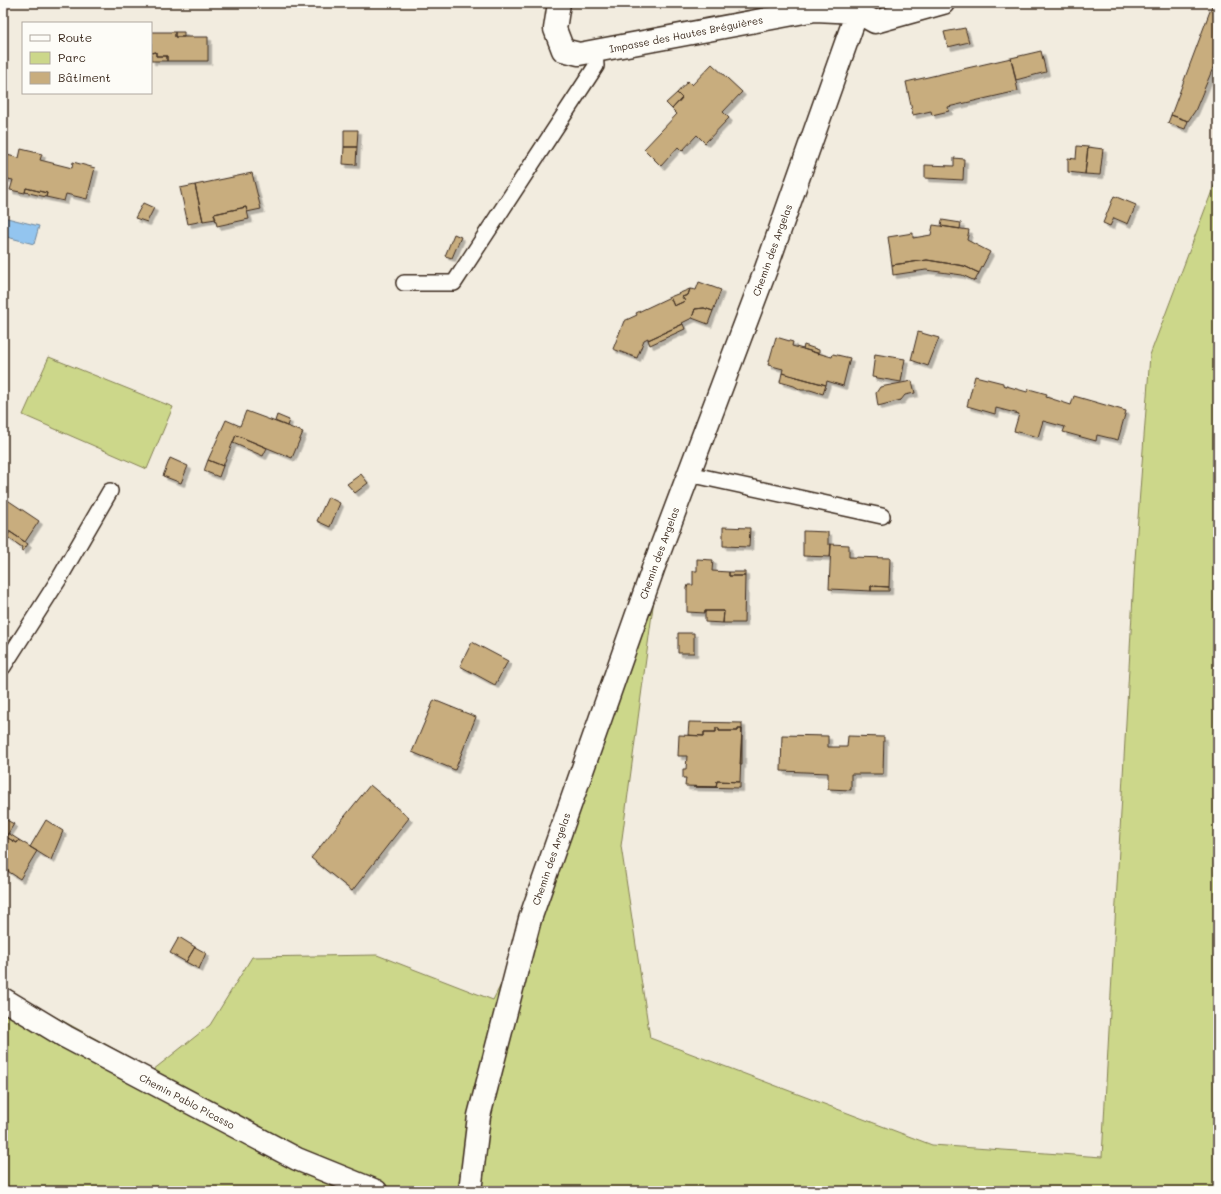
<svg xmlns="http://www.w3.org/2000/svg" width="1221" height="1194" font-family="Mali,sans-serif">
  <defs>
    <filter id="shadow"><feDropShadow dx="3.5" dy="3.5" stdDeviation="0" flood-color="#0004"/></filter>
  </defs>
  <rect width="100%" height="100%" fill="#f2ecdf"/>
  <filter id="ink" filterUnits="userSpaceOnUse"><feTurbulence type="fractalNoise" baseFrequency=".025" numOctaves="2"/><feDisplacementMap in="SourceGraphic" scale="8" xChannelSelector="R" yChannelSelector="G"/><feConvolveMatrix kernelMatrix="1 2 1 2 8 2 1 2 1" color-interpolation-filters="sRGB"/></filter>
  <g filter="url(#ink)">
    <!-- green -->
    <path fill="#ccd78a" stroke="#848054" d="M1218,175V1191H3V997L6,990L153,1070L210,1025L252,957L377,955L493,1000L534,920L664,524L621,846L650,1038L932,1145L1102,1157L1135,559L1150,355Z
      M49,357L173,407L147,469L23,415Z"/>
    <!-- water -->
    <path fill="#93c5ef" stroke="#70879b" d="M3,217L39,226L34,244L3,236Z"/>
    <!-- building -->
    <path fill="#c8ad7e" stroke="#3b2a1e" filter="url(#shadow)" d="M1213,3H1218V56L1195,111L1188,121L1171,115Z
      M965,28L969,42L948,47L944,32Z
      M151,32H175V37H208V61H167V56H156V52L151,53Z
      M175,32H184V37H175Z
      M1041,51L1046,72L1016,80L1011,58Z
      M156,52V56H167V61H151V53Z
      M1011,58L1018,91L948,107L949,111L932,115L931,111L913,115L906,82Z
      M712,64L742,92L723,112L729,118L705,143L697,135L682,151L678,147L661,166L644,149L677,114L672,109L682,98L677,93L688,81L692,85Z
      M677,93L682,98L672,109L666,103Z
      M1171,115L1188,121L1185,129L1168,123Z
      M344,130H358L357,147H344Z
      M1077,146L1088,147L1085,174L1068,172V158L1076,159Z
      M344,147H357L356,165L343,164Z
      M1088,147L1103,149L1100,175L1085,174Z
      M21,149L42,154L40,160L72,168L73,162L95,168L87,199L66,194L64,201L46,197L47,193L26,188L25,193L10,190L13,180L3,178V154L19,158Z
      M954,158L964,159L963,180L925,178V165L954,166Z
      M252,173L261,209L247,212L246,207L214,214L216,219L203,221L195,185Z
      M195,185L203,221L188,224L180,188Z
      M26,188L47,193L46,197L25,192Z
      M1114,196L1136,205L1128,224L1114,218L1110,226L1103,223Z
      M143,203L154,208L147,222L135,218Z
      M246,207L249,219L217,226L214,214Z
      M942,220L961,223L960,229L941,226Z
      M933,225L969,230L967,240L990,252L979,273L964,266L927,260L892,265L888,237L913,233V238L931,235Z
      M454,234L461,237L452,258L445,256Z
      M927,260L964,266L979,273L975,281L962,275L926,270L893,275L892,265Z
      M699,282L721,290L713,311L704,308L695,309L692,318L682,323L683,324L648,340V338L644,340L637,358L613,349L624,321L637,315L636,313L670,297L674,306L685,301L682,297L688,295L690,289L696,290Z
      M690,289L688,295L682,297L685,301L674,306L670,297Z
      M704,308L713,311L708,324L692,318L695,309Z
      M683,324L685,329L650,345L648,340Z
      M918,332L939,338L928,366L911,360Z
      M776,337L793,342L792,346L803,349L832,357L833,354L850,358L843,386L827,381L826,385L782,373L783,369L768,365Z
      M804,345L819,350V354L803,349Z
      M875,354L905,359L901,382L872,377Z
      M782,373L826,385L823,394L810,390H801L794,386L780,382Z
      M975,376L1003,383V385L1027,392L1029,389L1047,394L1046,397L1071,405L1074,396L1126,411L1118,440L1097,435L1096,441L1063,432L1065,427L1043,421L1038,437L1014,431L1019,414L996,408L995,414L967,406Z
      M912,381L915,393L905,395L901,400L878,406L876,393L880,387Z
      M246,411L303,432L292,458L236,435L223,466L208,460L226,420L240,426Z
      M277,415L289,420L287,426L275,421Z
      M236,435L267,448L263,456L233,443Z
      M170,458L188,466L181,483L163,476Z
      M208,460L223,466L219,477L204,471Z
      M361,474L368,483L355,493L347,484Z
      M3,497L39,521L25,542L3,527Z
      M328,497L340,503L330,527L317,521Z
      M723,527L750,528L749,547L723,546Z
      M803,531L828,532V544H831L830,557L803,556Z
      M10,532L28,544L23,551L21,550L22,547L7,537Z
      M831,544L849,545V557L890,558L889,587L871,586V591L829,589Z
      M697,559L713,560L712,571L729,572V576H745L744,623H723L724,611H705V613L687,612V588L688,585H693V571H697Z
      M729,572H745V576H729Z
      M871,586L889,587V591H871Z
      M705,611H724L723,623L705,622Z
      M678,633H694V653H678Z
      M472,642L508,661L495,685L460,666Z
      M434,700L476,717L455,770L412,752Z
      M689,722L742,723V765H740L742,729H738V731H719V728H716V732H704V736L688,735Z
      M716,728H719V731H738V729H742L740,782L717,781L716,787L685,786L686,778H683V769H686L687,756H678L679,735L704,736V732H716Z
      M782,735L828,736V747H847L848,736L884,737L883,774H851V790L828,789V773L781,771Z
      M717,781L740,782V788L693,787H716Z
      M370,785L409,818L352,891L311,858Z
      M3,818L14,824L6,837L17,843L19,840L37,851L20,879L3,868V865L8,857L3,854Z
      M46,820L63,831L51,860L30,847Z
      M8,833L19,840L17,843L6,837Z
      M179,937L195,947L186,962L170,953Z
      M195,947L206,953L199,969L186,962Z"/>
    <g fill="none" stroke-linecap="round" stroke-linejoin="round">
      <defs>
        <path id="lane" d="M404,283H454L596,66L595,51
          M689,474L882,516
          M3,667L59,579L110,491"/>
        <path id="street" d="M559,3L555,29L563,50L579,54L815,10L857,12
          M3,999L66,1037L297,1159L376,1191
          M470,1191L479,1116L530,919L654,566L766,269L857,12L875,22L943,3"/>
      </defs>
      <!-- lane casing -->
      <use href="#lane" stroke="#3b2a1e" stroke-width="18"/>
      <!-- street casing -->
      <use href="#street" stroke="#3b2a1e" stroke-width="25"/>
      <!-- lane -->
      <use href="#lane" stroke="#fdfcf7" stroke-width="15"/>
      <!-- street -->
      <use href="#street" stroke="#fdfcf7" stroke-width="22"/>
    </g>
  </g>
  <g text-anchor="middle" stroke-width="3" stroke-linejoin="round" paint-order="stroke">
    <!-- street labels -->
    <g font-size="10" fill="#3b2a1e" stroke="#fdfcf7">
      <text transform="translate(686 34) rotate(-11)" y="4">Impasse des Hautes Bréguières</text>
      <text transform="translate(772 250) rotate(-70)" y="4">Chemin des Argelas</text>
      <text transform="translate(659 553) rotate(-70)" y="4">Chemin des Argelas</text>
      <text transform="translate(551 859) rotate(-71)" y="4">Chemin des Argelas</text>
      <text transform="translate(187 1101) rotate(28)" y="4">Chemin Pablo Picasso</text>
    </g>
  </g>
  <!-- margin -->
  <rect width="1221" height="1194" fill="none" stroke="#fdfcf7" stroke-width="16"/>
  <rect x="8" y="8" width="1205" height="1178" fill="none" stroke="#3b2a1e" stroke-width="1.5" filter="url(#ink)"/>
  <!-- legend -->
  <rect x="22" y="22" width="130" height="72" fill="#fdfcf7" stroke="#afa8a0"/>
  <rect x="30" y="35" width="20" height="6" fill="#fdfcf7" stroke="#afa8a0"/>
  <text x="58" y="42" font-size="12" fill="#3b2a1e">Route</text>
  <rect x="30" y="52" width="20" height="12" fill="#ccd78a" stroke="#afa8a0"/>
  <text x="58" y="62" font-size="12" fill="#3b2a1e">Parc</text>
  <rect x="30" y="72" width="20" height="12" fill="#c8ad7e" stroke="#afa8a0"/>
  <text x="58" y="82" font-size="12" fill="#3b2a1e">Bâtiment</text>
</svg>
